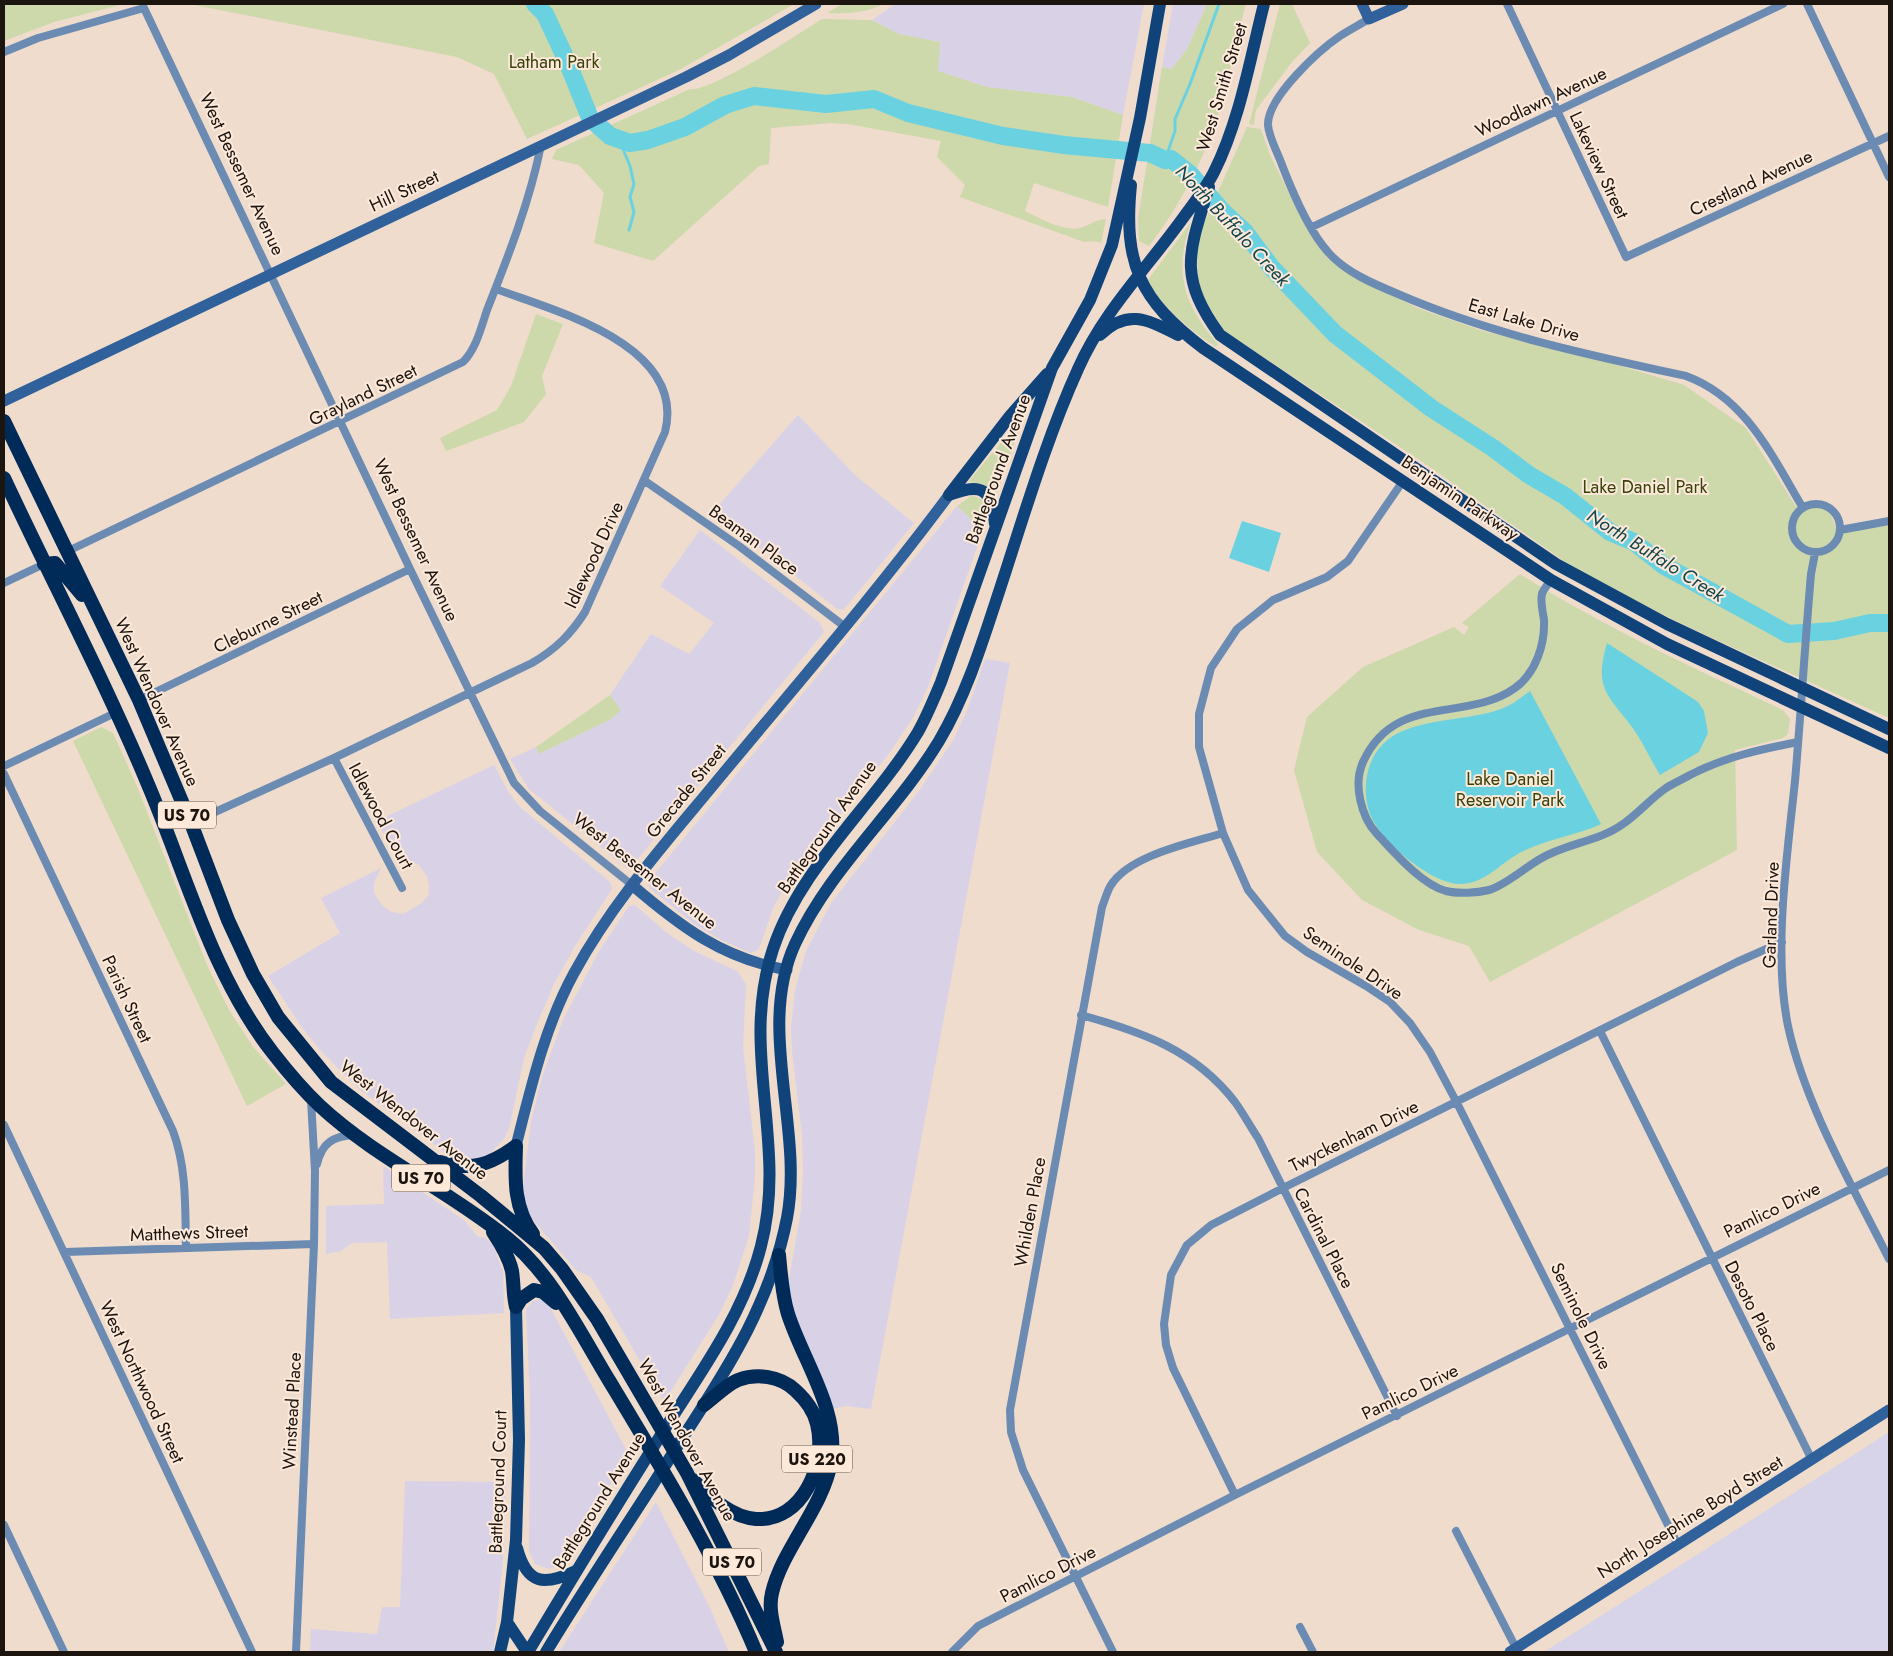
<svg xmlns="http://www.w3.org/2000/svg" width="1893" height="1656" font-family="Jost,sans-serif">
  <rect width="100%" height="100%" fill="#efdccd"/>
  <!-- commercial -->
  <path fill="#d9d2e7" d="M895,4H1144L1123,115L1072,97L987,87L937,71L940,42L899,34L872,20Z
    M1173,4H1207L1187,49L1172,69L1162,67Z
    M798,415L856,476L914,523L846,607L842,610L837,609L763,550L712,513Z
    M957,506L983,530L928,687L914,716L888,755L791,876L773,908L759,949L751,953L721,940L694,924L653,891L649,887L648,882Z
    M700,530L820,623L824,632L632,866L627,868L529,789L510,759L536,747L539,754L611,719L620,710L610,695L651,634L689,654L714,623L660,586Z
    M985,659L1010,663L871,1409L846,1406L831,1409L793,1314L788,1285L801,1210L803,1170L802,1136L792,1051L791,1027L795,990L806,951L831,903L919,791L954,739L968,708Z
    M494,765L509,793L520,807L610,882L612,889L575,946L554,984L537,1024L524,1058L509,1129L504,1139L490,1153L479,1158L465,1159L443,1151L359,1089L321,1051L301,1026L268,976L340,933L321,898L381,868L374,883V893L382,905L391,912L403,914L422,903L428,896L429,887L427,876L419,865L398,856L392,850L377,821Z
    M635,905L667,933L694,951L737,971L746,984L743,1047L755,1151V1177L749,1236L733,1285L720,1313L664,1402L591,1277L576,1270L532,1219L522,1197L531,1121L542,1077L563,1020L598,953L629,906Z
    M383,1166L464,1220L477,1236L485,1238L493,1245L503,1272L504,1313L390,1319L387,1242L352,1243L341,1251L326,1254V1206L384,1204Z
    M539,1299L544,1300L550,1307L629,1455L560,1565L549,1569L535,1564L529,1551L530,1398L526,1309L533,1301Z
    M405,1481L506,1482L503,1561L493,1652H310L311,1629L377,1634L382,1607H400Z
    M656,1502L709,1606L729,1652H559Z"/>
  <!-- education -->
  <path fill="#d7d3e8" d="M1889,1432V1652H1544L1841,1463Z"/>
  <!-- green -->
  <path fill="#cdd8ab" d="M4,4H124L54,22L4,41Z
    M189,4H794L679,70L527,139L494,74L457,57Z
    M842,4H884C865,13 848,14 827,13Z
    M1207,4H1246C1235,41 1229,81 1217,118C1202,164 1178,208 1149,246L1139,241L1138,219L1162,67L1172,69L1187,49Z
    M1280,4H1292L1310,43L1292,62L1256,110L1254,125L1249,124Z
    M822,19L872,20L899,34L940,42L938,71L987,87L1072,97L1123,115L1108,207L1034,183L1025,211C1039,218 1064,232 1080,228C1089,226 1096,219 1106,219L1101,243L1094,241L1084,242L960,197L965,185L937,157L941,141L848,124L830,123L771,128L769,164L759,166L653,261L594,243L604,193L579,165L552,159L556,150L690,89C710,93 800,33 822,19Z
    M1247,127L1261,129L1270,155L1309,233L1322,250L1343,269L1417,308L1483,331L1604,361L1684,385L1746,428L1797,508C1820,507 1832,504 1836,531L1889,523V718L1703,634L1590,579L1424,463L1224,331L1199,290L1196,241Z
    M1191,222C1173,272 1184,305 1218,344L1216,347C1188,328 1164,310 1148,280Z
    M536,314L563,324L542,376L546,394L524,422L446,451L440,438L497,410L511,386Z
    M1014,427L1018,432L997,493L983,484L970,482L969,481Z
    M971,496C993,499 989,515 983,530L957,506Z
    M1520,574C1603,627 1694,668 1783,710L1790,719L1788,734L1783,738L1735,750L1737,850L1490,982L1469,946L1419,930L1362,900L1317,852L1294,770L1307,717L1363,667L1454,627L1464,635L1469,627L1462,623Z
    M610,695L621,710L611,719L539,754L536,747Z
    M101,727L113,733L136,784L207,965L229,1010L253,1047L286,1084L247,1106L73,741Z"/>
  <!-- water -->
  <path fill="#6ad1e1" d="M1242,521L1281,533L1269,572L1229,558Z
    M1607,643L1689,696L1698,702L1704,711L1708,733L1699,752L1660,775C1650,759 1643,742 1632,727C1607,694 1594,689 1607,643Z
    M1530,691L1601,824C1573,837 1539,840 1513,857C1496,868 1482,884 1460,884C1431,884 1377,839 1369,811C1362,789 1366,761 1383,744C1410,717 1466,722 1501,709C1512,705 1521,698 1530,691Z"/>
  <g fill="none" stroke-linecap="round" stroke-linejoin="round">
    <!-- stream -->
    <path stroke="#6ad1e1" stroke-width="3" d="M610,136L623,149L630,166L634,184L630,197L634,212L629,230
      M1165,160L1175,131V119L1190,84L1219,4"/>
    <!-- river -->
    <path stroke="#6ad1e1" stroke-width="18" d="M535,4L545,14L567,61L590,118L610,136L630,143L648,140L685,127L725,105L754,96L826,104L874,99L908,113L1003,136L1064,145L1150,153L1165,160L1171,159L1190,174L1223,212L1245,232L1271,267L1335,334L1431,408L1493,448L1529,475L1565,496L1610,532L1634,542L1663,565L1788,634L1834,631L1870,623H1889"/>
    <!-- street -->
    <path stroke="#6b8bb3" stroke-width="8" d="M1507,4L1626,257L1889,136
      M1807,4L1889,177
      M1369,19C1359,25 1349,30 1340,36C1318,51 1267,98 1268,125C1269,138 1278,153 1282,165C1292,191 1309,231 1328,252C1345,272 1374,284 1398,294C1490,334 1589,355 1686,376C1746,398 1772,456 1803,508
      M4,52L38,38L144,8L410,569L514,783L540,811L632,885
      M1312,227L1783,4
      M645,481L739,546L844,626
      M1403,481L1348,561L1327,577L1273,600L1237,629L1211,668L1199,714V747L1223,833L1248,890L1285,936L1307,952L1366,986L1390,1002L1410,1023L1430,1052L1457,1103L1678,1545
      M1792 528a24 24 0 1 1 48 0a24 24 0 1 1-48 0Z
      M1840,530L1889,521
      M66,552L463,362C476,349 481,328 487,310C508,257 530,201 541,145
      M1815,553L1811,574C1805,643 1801,712 1795,781C1787,857 1773,952 1788,1026C1805,1105 1853,1187 1889,1259
      M1551,580C1548,584 1543,590 1542,594C1540,602 1543,612 1544,620C1545,644 1536,673 1515,688C1466,723 1395,692 1363,762C1353,784 1361,817 1377,834C1394,852 1421,884 1446,891C1458,894 1477,893 1489,890C1504,886 1526,867 1540,859C1566,843 1598,842 1623,824C1638,814 1650,799 1666,788C1674,783 1683,779 1692,774C1725,757 1762,749 1798,742
      M4,583L44,564
      M139,700L410,569
      M334,758L402,888
      M4,766L115,713
      M4,774L173,1131C187,1169 185,1208 186,1248
      M191,823L334,758L532,663C556,649 571,634 585,612L665,432C687,345 555,311 496,289
      M1081,1015C1142,1032 1195,1050 1235,1102C1243,1113 1250,1126 1258,1138L1397,1416
      M1600,1031L1812,1460
      M4,1125L252,1652
      M317,1164C322,1143 333,1136 354,1135
      M65,1252L314,1244
      M1235,1495L1173,1368L1166,1345L1164,1324L1171,1275L1187,1245L1211,1225L1283,1188L1737,962L1782,942
      M4,1525L64,1652
      M1456,1531L1516,1648
      M1300,1627L1313,1652
      M296,1652L314,1244L315,1171L311,1100
      M952,1652L978,1626L1235,1495L1889,1170
      M1113,1652L1023,1470L1011,1432L1010,1410L1102,907C1105,900 1107,891 1111,885C1130,855 1191,843 1223,833"/>
    <!-- secondary -->
    <path stroke="#30619b" stroke-width="11" d="M1362,4L1369,19L1403,4
      M4,401L686,77L729,55L816,4
      M632,885C681,927 722,958 787,970
      M516,1146C531,1087 545,1026 574,973C611,905 662,847 711,788C791,691 874,596 949,495
      M1510,1652L1889,1410"/>
    <!-- primary -->
    <path stroke="#10437a" stroke-width="12" d="M1131,185C1123,264 1140,300 1203,348L1551,580L1667,644L1889,748
      M1209,187C1189,252 1177,276 1220,335L1556,564L1667,624L1889,729
      M1100,335C1128,308 1148,320 1178,335
      M949,495L1010,416L1047,374
      M949,495C983,482 991,489 995,524
      M516,1307L519,1440L516,1540L507,1622L527,1652
      M517,1548C527,1585 544,1586 576,1571
      M500,1652L507,1622
      M528,1652C571,1580 614,1509 659,1438C697,1377 743,1317 761,1246C788,1144 739,1051 773,949C800,867 874,805 918,732C927,716 934,699 941,682L1052,368L1090,300L1112,245L1140,118L1160,4
      M546,1652C589,1581 636,1512 680,1442C727,1369 770,1305 787,1218C804,1129 756,1029 795,944C830,868 896,812 939,741C964,699 980,650 995,604C1021,526 1044,444 1078,369C1103,312 1147,268 1183,218C1194,203 1206,188 1214,172C1240,120 1250,59 1264,4"/>
    <!-- highway -->
    <path stroke="#002a58" stroke-width="14" d="M4,421L139,700L191,823L228,920L253,974L278,1017L331,1082L481,1196L544,1248L562,1269L597,1319L687,1473L776,1652
      M4,478C51,579 104,679 147,782C186,873 211,974 273,1053C287,1071 303,1090 320,1106C376,1158 448,1190 507,1238C553,1275 580,1333 610,1382C663,1470 716,1557 756,1652
      M44,564L55,563L82,595
      M516,1146C515,1178 513,1207 533,1234
      M440,1162C472,1171 490,1165 516,1146
      M493,1232C501,1244 509,1257 512,1271C514,1284 513,1295 516,1307
      M516,1307L521,1299L534,1290L543,1292L556,1303
      M693,1480C711,1497 730,1517 756,1519C803,1522 827,1463 817,1424C814,1411 805,1399 795,1390C780,1376 757,1373 738,1380C726,1385 715,1397 704,1405
      M777,1642C774,1626 768,1609 772,1593C782,1549 823,1508 831,1462C840,1411 803,1361 788,1314C782,1295 781,1274 779,1255"/>
  </g>
  <g text-anchor="middle" stroke-width="4" stroke-linejoin="round" paint-order="stroke">
    <!-- shield labels -->
    <g fill="#fde9da" stroke="#5f544c" stroke-width="1">
      <rect x="158" y="801.5" width="58" height="27" rx="4"/>
      <rect x="392" y="1164.5" width="58" height="27" rx="4"/>
      <rect x="782" y="1445.5" width="70" height="27" rx="4"/>
      <rect x="703" y="1548.5" width="58" height="27" rx="4"/>
    </g>
    <g font-size="16" font-weight="bold" fill="#1b140f">
      <text x="187" y="821">US 70</text>
      <text x="421" y="1184">US 70</text>
      <text x="817" y="1465">US 220</text>
      <text x="732" y="1568">US 70</text>
    </g>
    <!-- park labels -->
    <g font-size="18" fill="#374109" stroke="#fde9da">
      <text x="554" y="68">Latham Park</text>
      <text x="1645" y="493">Lake Daniel Park</text>
      <text x="1510" y="785">Lake Daniel<tspan x="1510" dy="21">Reservoir Park</tspan></text>
    </g>
    <!-- street labels -->
    <g font-size="18" fill="#1b140f" stroke="#fde9da">
      <text transform="translate(1222 87) rotate(-73)" y="6">West Smith Street</text>
      <text transform="translate(1541 102) rotate(-25)" y="6">Woodlawn Avenue</text>
      <text transform="translate(1599 165) rotate(65)" y="6">Lakeview Street</text>
      <text transform="translate(242 174) rotate(65)" y="6">West Bessemer Avenue</text>
      <text transform="translate(1751 183) rotate(-25)" y="6">Crestland Avenue</text>
      <text transform="translate(404 191) rotate(-25)" y="6">Hill Street</text>
      <text transform="translate(1524 320) rotate(16)" y="6">East Lake Drive</text>
      <text transform="translate(363 395) rotate(-26)" y="6">Grayland Street</text>
      <text transform="translate(998 469) rotate(-70)" y="6">Battleground Avenue</text>
      <text transform="translate(1460 498) rotate(34)" y="6">Benjamin Parkway</text>
      <text transform="translate(416 540) rotate(65)" y="6">West Bessemer Avenue</text>
      <text transform="translate(754 540) rotate(36)" y="6">Beaman Place</text>
      <text transform="translate(594 555) rotate(-65)" y="6">Idlewood Drive</text>
      <text transform="translate(268 622) rotate(-26)" y="6">Cleburne Street</text>
      <text transform="translate(157 702) rotate(66)" y="6">West Wendover Avenue</text>
      <text transform="translate(686 791) rotate(-51)" y="6">Grecade Street</text>
      <text transform="translate(381 816) rotate(62)" y="6">Idlewood Court</text>
      <text transform="translate(827 827) rotate(-55)" y="6">Battleground Avenue</text>
      <text transform="translate(645 871) rotate(38)" y="6">West Bessemer Avenue</text>
      <text transform="translate(1771 915) rotate(-88)" y="6">Garland Drive</text>
      <text transform="translate(1353 963) rotate(34)" y="6">Seminole Drive</text>
      <text transform="translate(127 999) rotate(65)" y="6">Parish Street</text>
      <text transform="translate(414 1120) rotate(38)" y="6">West Wendover Avenue</text>
      <text transform="translate(1354 1136) rotate(-26)" y="6">Twyckenham Drive</text>
      <text transform="translate(1772 1210) rotate(-26)" y="6">Pamlico Drive</text>
      <text transform="translate(1030 1212) rotate(-80)" y="6">Whilden Place</text>
      <text transform="translate(189 1233) rotate(-2)" y="6">Matthews Street</text>
      <text transform="translate(1324 1238) rotate(63)" y="6">Cardinal Place</text>
      <text transform="translate(1752 1306) rotate(63)" y="6">Desoto Place</text>
      <text transform="translate(1581 1316) rotate(64)" y="6">Seminole Drive</text>
      <text transform="translate(142 1382) rotate(65)" y="6">West Northwood Street</text>
      <text transform="translate(1410 1392) rotate(-26)" y="6">Pamlico Drive</text>
      <text transform="translate(292 1411) rotate(-87)" y="6">Winstead Place</text>
      <text transform="translate(687 1440) rotate(61)" y="6">West Wendover Avenue</text>
      <text transform="translate(498 1482) rotate(-88)" y="6">Battleground Court</text>
      <text transform="translate(599 1501) rotate(-58)" y="6">Battleground Avenue</text>
      <text transform="translate(1690 1517) rotate(-32)" y="6">North Josephine Boyd Street</text>
      <text transform="translate(1048 1574) rotate(-27)" y="6">Pamlico Drive</text>
    </g>
    <!-- water labels -->
    <g font-size="19" font-style="italic" fill="#15454c" stroke="#fde9da">
      <text transform="translate(1233 225) rotate(47)" y="7">North Buffalo Creek</text>
      <text transform="translate(1656 555) rotate(32)" y="7">North Buffalo Creek</text>
    </g>
  </g>
  <!-- border -->
  <rect width="1893" height="1656" fill="none" stroke="#1b140f" stroke-width="10"/>
</svg>
